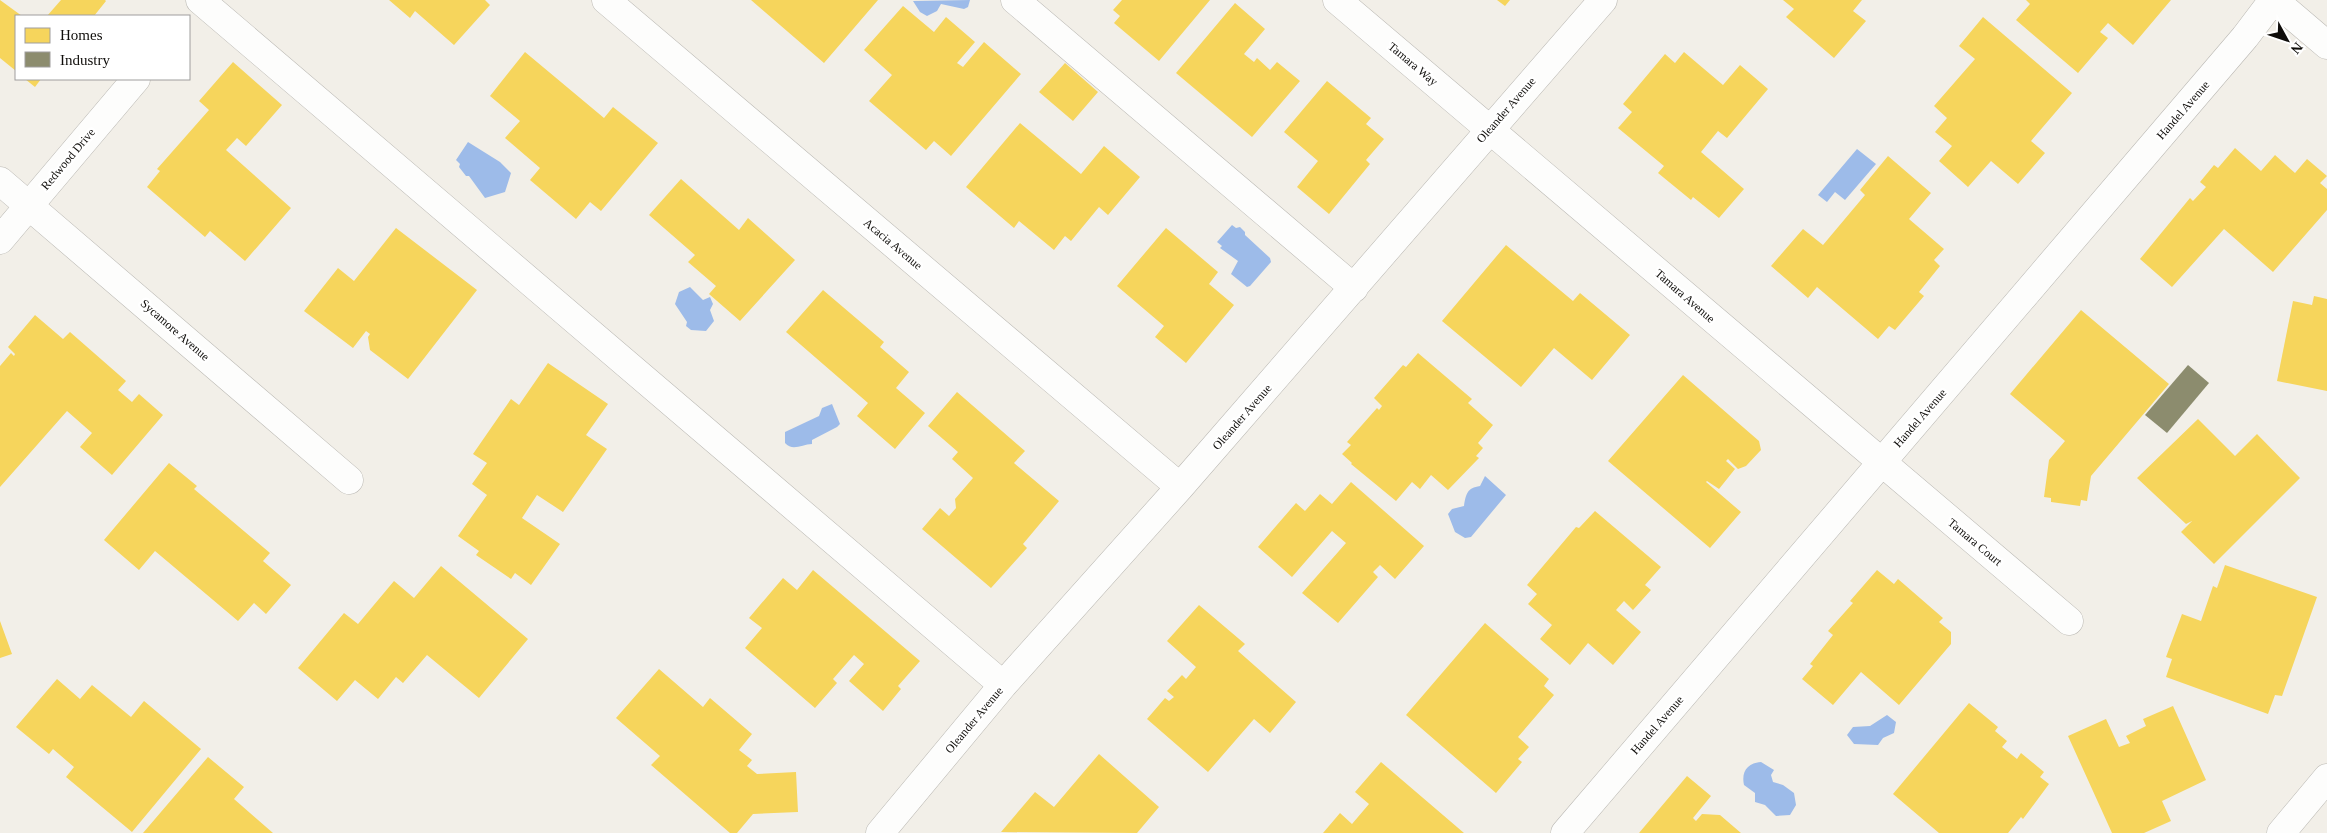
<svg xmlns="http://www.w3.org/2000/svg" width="2327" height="833" font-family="'Times New Roman',serif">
  <rect width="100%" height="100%" fill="#f2efe8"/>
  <!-- water -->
  <path fill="#9dbbe9" d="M970,0L968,7L964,9L941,4L937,11L927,16L920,12L913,1Z
    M468,142L500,162L511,173L505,192L485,198L469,176H466L459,167L460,164L456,160Z
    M1857,149L1876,164L1845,200L1835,192L1827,202L1818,195Z
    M1232,225L1236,228L1240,227L1245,232V235L1270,258L1271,262L1250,286L1247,287L1231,274L1238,261L1220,248L1222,246L1217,242Z
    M690,287L703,300L710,297L713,304L710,310L714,321L706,331L691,330L686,326L687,322L675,304L679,292Z
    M832,404L840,424L837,427L812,440V444C802,444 793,452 785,443V432L819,416L822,408Z
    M1485,476L1506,495L1471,537L1465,538L1455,532L1448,514L1452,509L1464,506C1466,494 1467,488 1480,486Z
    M1887,715L1896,722L1894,733L1883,738L1878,745L1854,744L1847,735L1853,727L1870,726Z
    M1761,762L1774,770L1771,775L1773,782L1783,785L1794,793L1796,805L1790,815L1776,816L1765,805L1755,802V793L1744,785C1741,771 1748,763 1761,762Z"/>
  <!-- homes -->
  <path fill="#f6d55c" d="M0,0L22,16H16V71L0,58Z
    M61,0H105L106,1L94,16H47Z
    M389,0H485L490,5L454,45L415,11L410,18Z
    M751,0H878L824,63Z
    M1122,0H1210L1159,61L1114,23L1120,16L1113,10Z
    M1497,0H1510L1505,6Z
    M1783,0H1862L1853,11L1866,21L1834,58L1786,17L1794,9Z
    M2026,0H2171L2133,45L2108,23L2100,32L2108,38L2078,73L2016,20L2030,4Z
    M1235,3L1265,29L1244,54L1254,62L1257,58L1270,70L1277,62L1300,81L1252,137L1176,73Z
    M903,6L934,32L946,17L975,42L957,63L963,67L984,42L1021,74L951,156L934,141L926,150L869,101L892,75L864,50Z
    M1983,17L2072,93L2031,141L2045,153L2018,184L1991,161L1968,187L1939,161L1952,146L1935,132L1947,118L1934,106L1975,59L1959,46Z
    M525,52L604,118L613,107L658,143L601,211L590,202L576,219L530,180L540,168L505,138L520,121L490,96Z
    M1684,52L1723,85L1740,65L1768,89L1727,138L1718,131L1701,152L1744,189L1719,218L1693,197L1691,200L1658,173L1664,166L1618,128L1632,112L1623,104L1665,54L1675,63Z
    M233,62L282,105L246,146L237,138L226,150L291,208L245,261L210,231L205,237L147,187L160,171L157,169L209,110L199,101Z
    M1065,63L1098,92L1073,121L1039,92Z
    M25,79H41L35,87Z
    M1327,81L1371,118L1366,124L1384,139L1366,160L1370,164L1329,214L1297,187L1318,161L1284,132Z
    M1020,123L1081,174L1104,146L1140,177L1108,215L1099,207L1071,241L1065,236L1054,250L1019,221L1014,228L966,187Z
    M2235,148L2261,171L2275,155L2295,173L2307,159L2327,176L2320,183L2327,189V210L2273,272L2224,229L2172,287L2140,259L2190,198L2193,201L2206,187L2200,182L2214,165L2218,168Z
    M1888,156L1931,193L1909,219L1944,249L1934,260L1940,266L1919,292L1924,296L1895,330L1889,326L1878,339L1817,287L1808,298L1771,266L1803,229L1823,245L1865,195L1860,190Z
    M681,179L739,230L748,218L795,260L740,321L709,294L716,286L688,262L695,255L649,215Z
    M396,228L477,290L408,379L370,350L368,337L370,334L366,331L353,348L304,311L338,268L354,281Z
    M1166,228L1218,272L1209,284L1234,305L1186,363L1155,337L1164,326L1117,286Z
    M1506,245L1573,301L1580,293L1630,335L1592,380L1554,348L1521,387L1442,321Z
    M823,290L884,342L880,347L909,372L896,388L925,413L895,449L857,416L868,403L786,332Z
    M2314,296L2327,299V391L2277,381L2293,301L2312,305Z
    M2081,310L2169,384L2091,476L2087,501L2081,500L2080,506L2051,502V498L2044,497L2049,460L2065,441L2010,394Z
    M35,315L63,339L70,332L126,381L118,390L132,402L139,394L163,415L112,475L80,447L92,433L67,411L0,487V366L11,353L14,356L15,354L8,347Z
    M1418,353L1472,399L1468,403L1493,425L1478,443L1483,448L1476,456L1479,458L1448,490L1431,475L1420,489L1412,482L1396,501L1351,464L1352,463L1342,454L1351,445L1347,442L1377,408L1379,410L1382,406L1374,398L1403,365L1406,367Z
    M548,363L608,404L586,435L607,449L563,512L537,495L522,518L560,544L531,585L515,573L511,579L476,555L479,551L458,536L487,495L472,484L487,463L473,454L511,399L519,405Z
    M1683,375L1759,441L1761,450L1746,466L1738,469L1728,459L1726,461L1735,469L1719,489L1707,481L1706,482L1741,512L1710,548L1608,461Z
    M957,392L1025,451L1014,463L1059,501L1023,544L1027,548L991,588L922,529L940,508L949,516L956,508L955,499L973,478L952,459L958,452L928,426Z
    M2198,419L2235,456L2257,434L2300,478L2214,564L2181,532L2192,521L2186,524L2137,478Z
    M169,463L197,486L194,489L270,553L263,561L291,585L266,614L254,603L238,621L155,551L139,570L104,540Z
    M1351,482L1424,546L1395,579L1380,565L1373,572L1378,577L1338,623L1302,593L1346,543L1332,531L1292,577L1258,547L1296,503L1305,511L1320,494L1332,504Z
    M1595,511L1661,567L1645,585L1651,590L1633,610L1624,601L1616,610L1641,632L1613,665L1588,643L1570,665L1540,639L1552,625L1528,604L1537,594L1527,585L1576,527L1579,528Z
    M2225,565L2317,597L2282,696L2275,695L2268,714L2166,677L2172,659L2166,657L2182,614L2201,621L2213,586L2217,588Z
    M441,566L528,639L479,698L427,655L403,683L396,677L378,699L355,680L337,701L298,668L344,613L358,624L394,581L414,598Z
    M813,570L920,661L898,686L901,689L883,711L849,681L864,664L854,655L833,679L837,683L815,708L745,648L762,628L749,618L783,578L797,590Z
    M1877,570L1894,584L1898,579L1943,618L1939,622L1951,632V644L1899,705L1861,672L1833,705L1802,679L1813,666L1810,664L1833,635L1828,631L1853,603L1850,601Z
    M1199,605L1245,644L1238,651L1296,702L1270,733L1254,719L1208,772L1147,719L1165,698L1169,701L1174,697L1167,691L1182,675L1186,679L1196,667L1167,641Z
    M0,621L12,654L0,658Z
    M1485,623L1549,679L1544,686L1554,695L1518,737L1529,747L1518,759L1522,762L1496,793L1406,715Z
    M659,669L703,707L710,698L752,734L739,750L752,760L747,766L757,774L796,772L798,812L753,814L737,833H730L651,765L660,756L616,718Z
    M57,679L80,699L92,685L131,717L144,701L201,749L132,832L66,777L74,767L53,749L49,754L16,727Z
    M1969,703L1998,727L1995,731L2007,741L2002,747L2017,759L2021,753L2044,772L2040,777L2049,784L2023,819L2021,817L2008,833H1939L1893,794Z
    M2173,706L2206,780L2162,801L2171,821L2144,833H2112L2068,736L2106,719L2119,747L2130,743L2126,736L2146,726L2143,719Z
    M1099,754L1159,807L1137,833L1001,832L1035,792L1054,807Z
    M208,757L244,787L234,799L273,833H143Z
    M1381,762L1464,833H1323L1340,813L1352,824L1369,804L1355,792Z
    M1687,776L1711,796L1693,818L1696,821L1702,814L1720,815L1741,833H1639Z"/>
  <!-- industry -->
  <path fill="#8c8c6e" d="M2188,365L2209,383L2167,433L2145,415Z"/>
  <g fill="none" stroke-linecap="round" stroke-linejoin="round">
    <defs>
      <path id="minor" d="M200,0L1003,685
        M606,0L1180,487
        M1015,0L1354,288
        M1337,0L2069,621
        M2274,0L2327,45
        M0,181L349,480
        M0,240L136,79
        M880,833L1003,685L1180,487L1603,0
        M1565,833L2245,37L2273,0
        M2281,833L2327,778"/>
    </defs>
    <!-- minor casing -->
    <use href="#minor" stroke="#b9b7b2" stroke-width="29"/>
    <!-- minor -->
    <use href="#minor" stroke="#fdfdfc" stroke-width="28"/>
  </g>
  <g text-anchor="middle" stroke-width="5" stroke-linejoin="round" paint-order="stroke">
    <!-- street labels -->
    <g font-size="12" fill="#0f0d0a" stroke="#fff">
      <text transform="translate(1413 64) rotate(40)" y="4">Tamara Way</text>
      <text transform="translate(1506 110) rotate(-49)" y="4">Oleander Avenue</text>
      <text transform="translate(2183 110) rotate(-49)" y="4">Handel Avenue</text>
      <text transform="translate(68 159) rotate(-50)" y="4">Redwood Drive</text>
      <text transform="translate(893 244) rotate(40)" y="4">Acacia Avenue</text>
      <text transform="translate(1685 296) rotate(41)" y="4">Tamara Avenue</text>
      <text transform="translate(175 330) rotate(41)" y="4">Sycamore Avenue</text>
      <text transform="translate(1242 417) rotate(-49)" y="4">Oleander Avenue</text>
      <text transform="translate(1920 418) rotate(-49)" y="4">Handel Avenue</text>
      <text transform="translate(1975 542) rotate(40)" y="4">Tamara Court</text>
      <text transform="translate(974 720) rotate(-50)" y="4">Oleander Avenue</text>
      <text transform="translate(1657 725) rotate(-49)" y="4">Handel Avenue</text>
    </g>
  </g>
  <!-- legend -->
  <rect x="15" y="15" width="175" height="65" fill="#ffffff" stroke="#9f9e9d"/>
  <rect x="25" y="28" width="25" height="15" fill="#f6d55c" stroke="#9f9e9d"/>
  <text x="60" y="40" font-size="15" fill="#0f0d0a">Homes</text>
  <rect x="25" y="52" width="25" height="15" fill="#8c8c6e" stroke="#9f9e9d"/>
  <text x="60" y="65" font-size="15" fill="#0f0d0a">Industry</text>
  <!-- north arrow -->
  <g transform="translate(2287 40) rotate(130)" stroke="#ffffff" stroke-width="4" paint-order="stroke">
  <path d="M0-4L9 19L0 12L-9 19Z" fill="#0f0d0a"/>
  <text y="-8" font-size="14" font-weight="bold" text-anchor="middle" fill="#0f0d0a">N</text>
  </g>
</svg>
